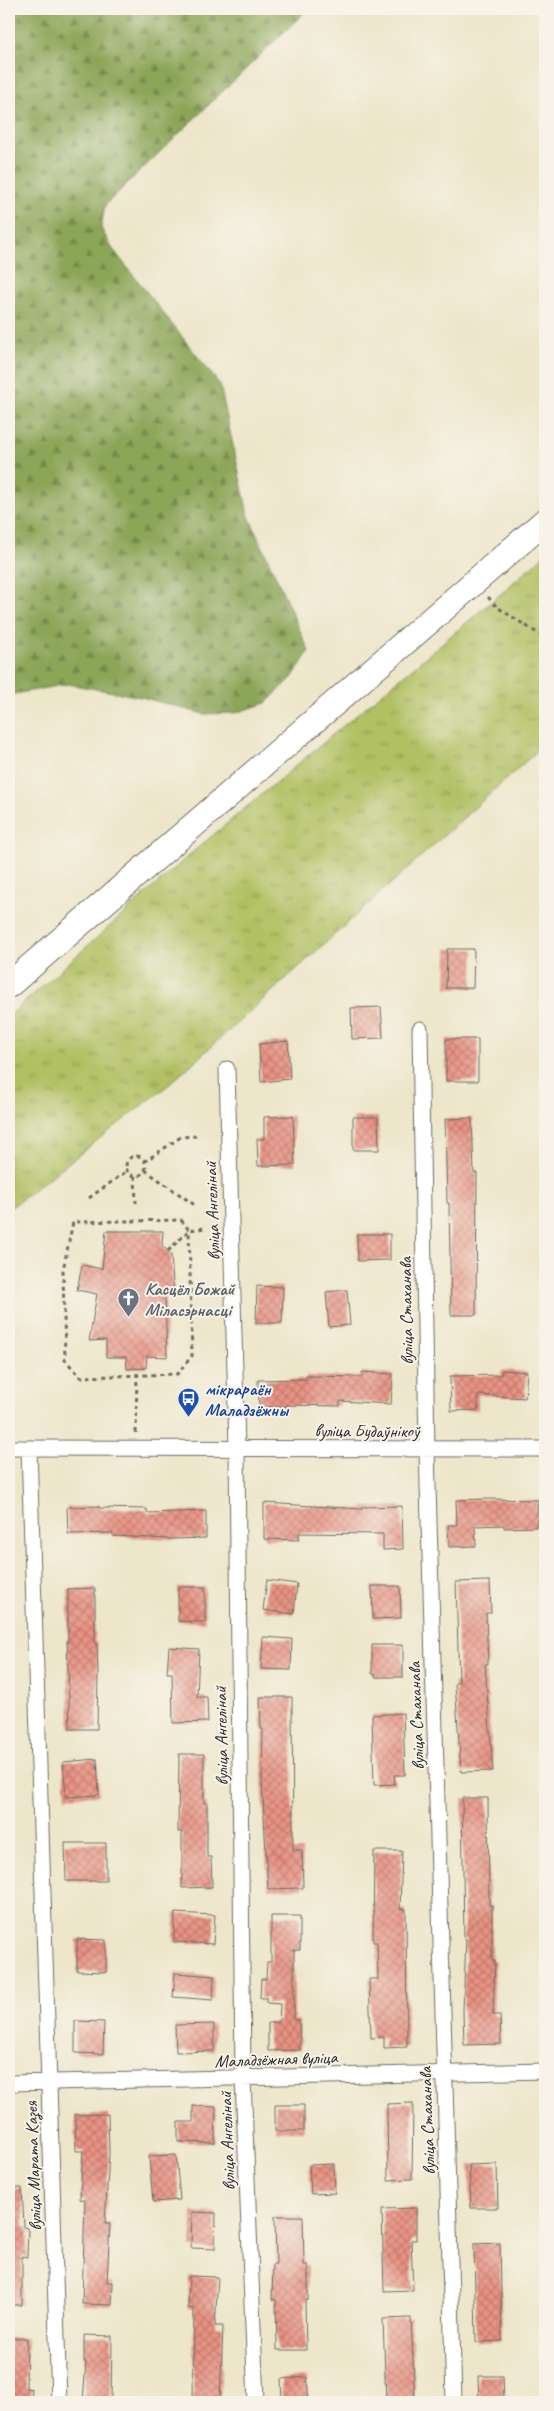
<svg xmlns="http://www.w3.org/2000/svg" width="554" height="2411" font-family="Caveat,sans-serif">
  <defs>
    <pattern id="grass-tufts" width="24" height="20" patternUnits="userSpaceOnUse" patternTransform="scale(1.25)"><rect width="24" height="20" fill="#b1c062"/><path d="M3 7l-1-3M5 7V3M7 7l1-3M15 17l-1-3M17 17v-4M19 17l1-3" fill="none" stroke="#909c51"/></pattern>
    <pattern id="forest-firs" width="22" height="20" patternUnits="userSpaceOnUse" patternTransform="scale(1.25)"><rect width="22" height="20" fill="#8ca658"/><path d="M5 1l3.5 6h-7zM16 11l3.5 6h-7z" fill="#738749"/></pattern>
    <pattern id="building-cross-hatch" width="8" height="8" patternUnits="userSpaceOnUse" patternTransform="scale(1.25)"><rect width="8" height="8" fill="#e99384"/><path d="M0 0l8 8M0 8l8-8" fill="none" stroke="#bd786c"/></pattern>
  </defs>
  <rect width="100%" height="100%" fill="#f7f3e8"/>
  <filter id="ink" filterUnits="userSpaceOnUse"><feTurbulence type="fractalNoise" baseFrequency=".02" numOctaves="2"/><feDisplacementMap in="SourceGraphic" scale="10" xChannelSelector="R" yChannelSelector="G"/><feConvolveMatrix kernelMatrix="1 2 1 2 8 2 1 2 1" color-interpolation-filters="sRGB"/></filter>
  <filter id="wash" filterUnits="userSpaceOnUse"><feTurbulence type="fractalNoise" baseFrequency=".0096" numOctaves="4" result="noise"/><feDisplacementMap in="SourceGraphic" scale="20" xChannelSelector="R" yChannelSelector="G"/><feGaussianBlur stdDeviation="1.12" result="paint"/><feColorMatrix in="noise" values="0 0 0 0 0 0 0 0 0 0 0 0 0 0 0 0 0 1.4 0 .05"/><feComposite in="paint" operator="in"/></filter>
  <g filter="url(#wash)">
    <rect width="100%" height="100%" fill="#ede6ca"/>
    <!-- grass -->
    <path fill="url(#grass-tufts)" stroke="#6e7646" d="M545,554V744L171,1083L9,1209V1016L194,851L497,597Z
      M9,1298L13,1433H9Z"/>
    <!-- forest -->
    <path fill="url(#forest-firs)" stroke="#5c6842" d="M9,9H308L105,205L101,228L112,248L220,385L248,514L309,651L292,678L266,703L235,713L203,714L141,697L68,684L9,695Z"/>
    <g id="blocks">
      <!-- building -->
      <path fill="url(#building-cross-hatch)" d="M447,949H474L473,988H446Z
        M381,1007L383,1038L352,1039L351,1008Z
        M446,1039H478V1081H446Z
        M288,1041L290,1079L261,1082L259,1044Z
        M293,1116L295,1165L258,1166L257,1139H264V1117Z
        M353,1117H378L379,1150H353Z
        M472,1118L474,1173H477L476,1315H451L449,1203H447L445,1119Z
        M106,1231H163L162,1245L171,1255L174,1296H165L167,1357L147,1356L146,1368L127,1369L126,1357H106V1340L89,1341L97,1294L77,1290L82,1265L102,1269Z
        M357,1234H390V1260L358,1261Z
        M257,1286L283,1287L282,1323H256Z
        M347,1290L350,1325L329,1327L326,1292Z
        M502,1370L527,1372L525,1398L478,1395V1410L451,1411L450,1376L501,1375Z
        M362,1372L393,1374L391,1404L340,1401V1406L286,1405V1407H259L258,1380L306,1379V1376L362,1377Z
        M487,1499L538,1500L536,1527L504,1528V1525L475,1526L476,1546L449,1547L448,1525H457L456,1500Z
        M264,1503L362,1509V1507L402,1506L403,1549L383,1550V1534L299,1533V1540L264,1539Z
        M99,1506V1508L147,1509V1513L206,1511V1538L171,1539L113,1536V1533L68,1534L67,1507Z
        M267,1580L297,1584L294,1614L263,1610Z
        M490,1581L491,1613H486L488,1664H485L493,1771L461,1772L455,1683L459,1682L456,1582Z
        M372,1586H400L401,1618L373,1619Z
        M178,1587H205V1622L178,1621Z
        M95,1588V1643H97L98,1674L97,1729H70L67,1640H68V1589Z
        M263,1637L292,1639L291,1670L261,1669Z
        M372,1645H403V1677H375V1674H372Z
        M169,1647L199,1649L197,1697H207L208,1722L173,1723L172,1673H167Z
        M260,1697H292L293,1850H302L303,1888L268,1889L262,1780L263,1729H261Z
        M403,1713L405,1775H394L395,1784L374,1785L372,1715Z
        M179,1754H204V1803H207V1857H211L212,1887L182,1888V1832H178Z
        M97,1759L99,1795L66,1797L63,1762Z
        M462,1798H488L489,1905H492V1960L495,1961L493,2015H500L501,2044L464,2045L463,2010L466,1939H464Z
        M65,1843H106V1881H66Z
        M374,1851H402L400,1909H406L407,2047L384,2048V2037L371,2038L369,1979H378L377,1942H373Z
        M175,1913L215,1915L213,1944L174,1942Z
        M271,1916H300V1950H294V2020H299L300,2050L268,2051V2023L279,2022L280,2004L267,2003V1998H260L261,1979H266L267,1962H271Z
        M77,1939L106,1940V1972L77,1971Z
        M175,1973L214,1976L213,2000L173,1997Z
        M75,2021L104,2022L103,2054L75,2053Z
        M214,2024V2051L176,2052L175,2025Z
        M413,2103L412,2179L388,2180L387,2104Z
        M275,2105H304V2131H275Z
        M193,2106L216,2107L215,2143L178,2142V2122H193Z
        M108,2114L109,2153L105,2223H110L107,2282H113L112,2305L82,2304L85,2200L80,2199L83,2151H76L75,2115Z
        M176,2155L180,2200L153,2202L149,2156Z
        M334,2164L335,2193L311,2194L309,2165Z
        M497,2164L498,2208H471L469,2165Z
        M9,2188H22L24,2227L28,2228L27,2257L22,2256V2305H9Z
        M416,2208V2240H411L413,2290L384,2291L382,2209Z
        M192,2212L216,2213L215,2249L191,2248Z
        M275,2216H303L304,2265H308V2300H305L306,2350H277L276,2300L272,2299L273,2264H276Z
        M500,2243L502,2341L476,2342L474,2244Z
        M189,2276L218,2277L215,2326H223L220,2402H193L194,2309L188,2308Z
        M411,2318L415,2402H386L383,2319Z
        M84,2335L112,2336L111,2402H83L86,2362H84Z
        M9,2338H27L26,2388L32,2389L31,2402H9Z
        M478,2376H503L504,2402H479Z
        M307,2377L309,2402H282L281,2379Z"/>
    </g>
  </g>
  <g filter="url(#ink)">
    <use href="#blocks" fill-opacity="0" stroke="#6f6c63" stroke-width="1"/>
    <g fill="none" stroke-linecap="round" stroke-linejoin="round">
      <defs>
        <path id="minor" d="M420,1029L427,1450L454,2402
          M227,1069L237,1448L243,2079L256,2402
          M9,1448L545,1449
          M29,1448L59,2402
          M9,2083L545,2071"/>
        <path id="trunk" d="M9,985L545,521"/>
      </defs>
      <!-- minor casing -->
      <use href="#minor" stroke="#6f6c63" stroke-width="17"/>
      <!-- trunk casing -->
      <use href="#trunk" stroke="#6f6c63" stroke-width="27"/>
      <!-- path -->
      <path stroke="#6f6c63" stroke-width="3" stroke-dasharray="4 4" stroke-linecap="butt" d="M488,597L497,607L545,638
        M126 1166a10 10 0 1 1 20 0a10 10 0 1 1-20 0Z
        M144,1162L181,1137L198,1136
        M145,1170L196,1206
        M135,1176L136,1203
        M89,1198L127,1171
        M181,1220L189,1230L192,1356L177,1374L81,1377L65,1360L63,1270L73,1222Z
        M168,1251L189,1230L205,1228
        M136,1433L137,1369"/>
      <!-- minor -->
      <use href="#minor" stroke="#fff" stroke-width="15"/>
      <!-- trunk -->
      <use href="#trunk" stroke="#fff" stroke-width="25"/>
    </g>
  </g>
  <!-- icons -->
  <defs>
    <symbol id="church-pin" viewBox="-11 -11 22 30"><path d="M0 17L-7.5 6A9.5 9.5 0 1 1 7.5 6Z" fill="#6b7280" stroke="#f7f3e8"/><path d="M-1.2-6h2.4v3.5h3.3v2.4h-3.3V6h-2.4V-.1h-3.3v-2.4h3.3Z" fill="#fff"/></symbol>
    <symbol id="bus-pin" viewBox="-11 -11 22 30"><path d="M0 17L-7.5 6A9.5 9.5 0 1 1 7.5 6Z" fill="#1a4fb4" stroke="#f7f3e8"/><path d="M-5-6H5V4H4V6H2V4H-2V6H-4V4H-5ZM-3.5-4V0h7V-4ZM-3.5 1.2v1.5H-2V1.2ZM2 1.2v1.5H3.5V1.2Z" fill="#fff"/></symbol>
  </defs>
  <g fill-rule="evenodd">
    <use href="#church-pin" x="116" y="1286" width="25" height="34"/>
    <use href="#bus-pin" x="176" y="1386" width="25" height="34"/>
  </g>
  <g text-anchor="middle" stroke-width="4" stroke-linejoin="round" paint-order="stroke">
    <!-- street labels -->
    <g font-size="18" fill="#2b2b2b" stroke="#f7f3e8">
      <text transform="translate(212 1211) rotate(-92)" y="6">вуліца Ангелінай</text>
      <text transform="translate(406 1311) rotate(-91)" y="6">вуліца Стаханава</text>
      <text x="367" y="1437">вуліца Будаўнікоў</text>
      <text transform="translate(416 1716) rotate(-92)" y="6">вуліца Стаханава</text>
      <text transform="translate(221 1736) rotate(-91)" y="6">вуліца Ангелінай</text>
      <text transform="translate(276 2059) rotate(-2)" y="6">Маладзёжная вуліца</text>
      <text transform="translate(427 2121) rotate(-92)" y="6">вуліца Стаханава</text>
      <text transform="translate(227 2141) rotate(-92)" y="6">вуліца Ангелінай</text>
      <text transform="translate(33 2166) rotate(-92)" y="6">вуліца Марата Казея</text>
    </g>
    <!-- worship labels -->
    <g font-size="18" font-weight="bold" fill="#5b616d" stroke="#f7f3e8" text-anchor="start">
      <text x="145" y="1295">Касцёл Божай<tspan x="145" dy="21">Міласэрнасці</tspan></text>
    </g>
    <!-- transit labels -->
    <g font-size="18" font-weight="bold" fill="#164399" stroke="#f7f3e8" text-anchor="start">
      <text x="205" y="1395">мікрараён<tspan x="205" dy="21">Маладзёжны</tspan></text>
    </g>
  </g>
  <!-- margin -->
  <rect width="554" height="2411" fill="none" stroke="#f7f3e8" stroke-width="30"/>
</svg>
